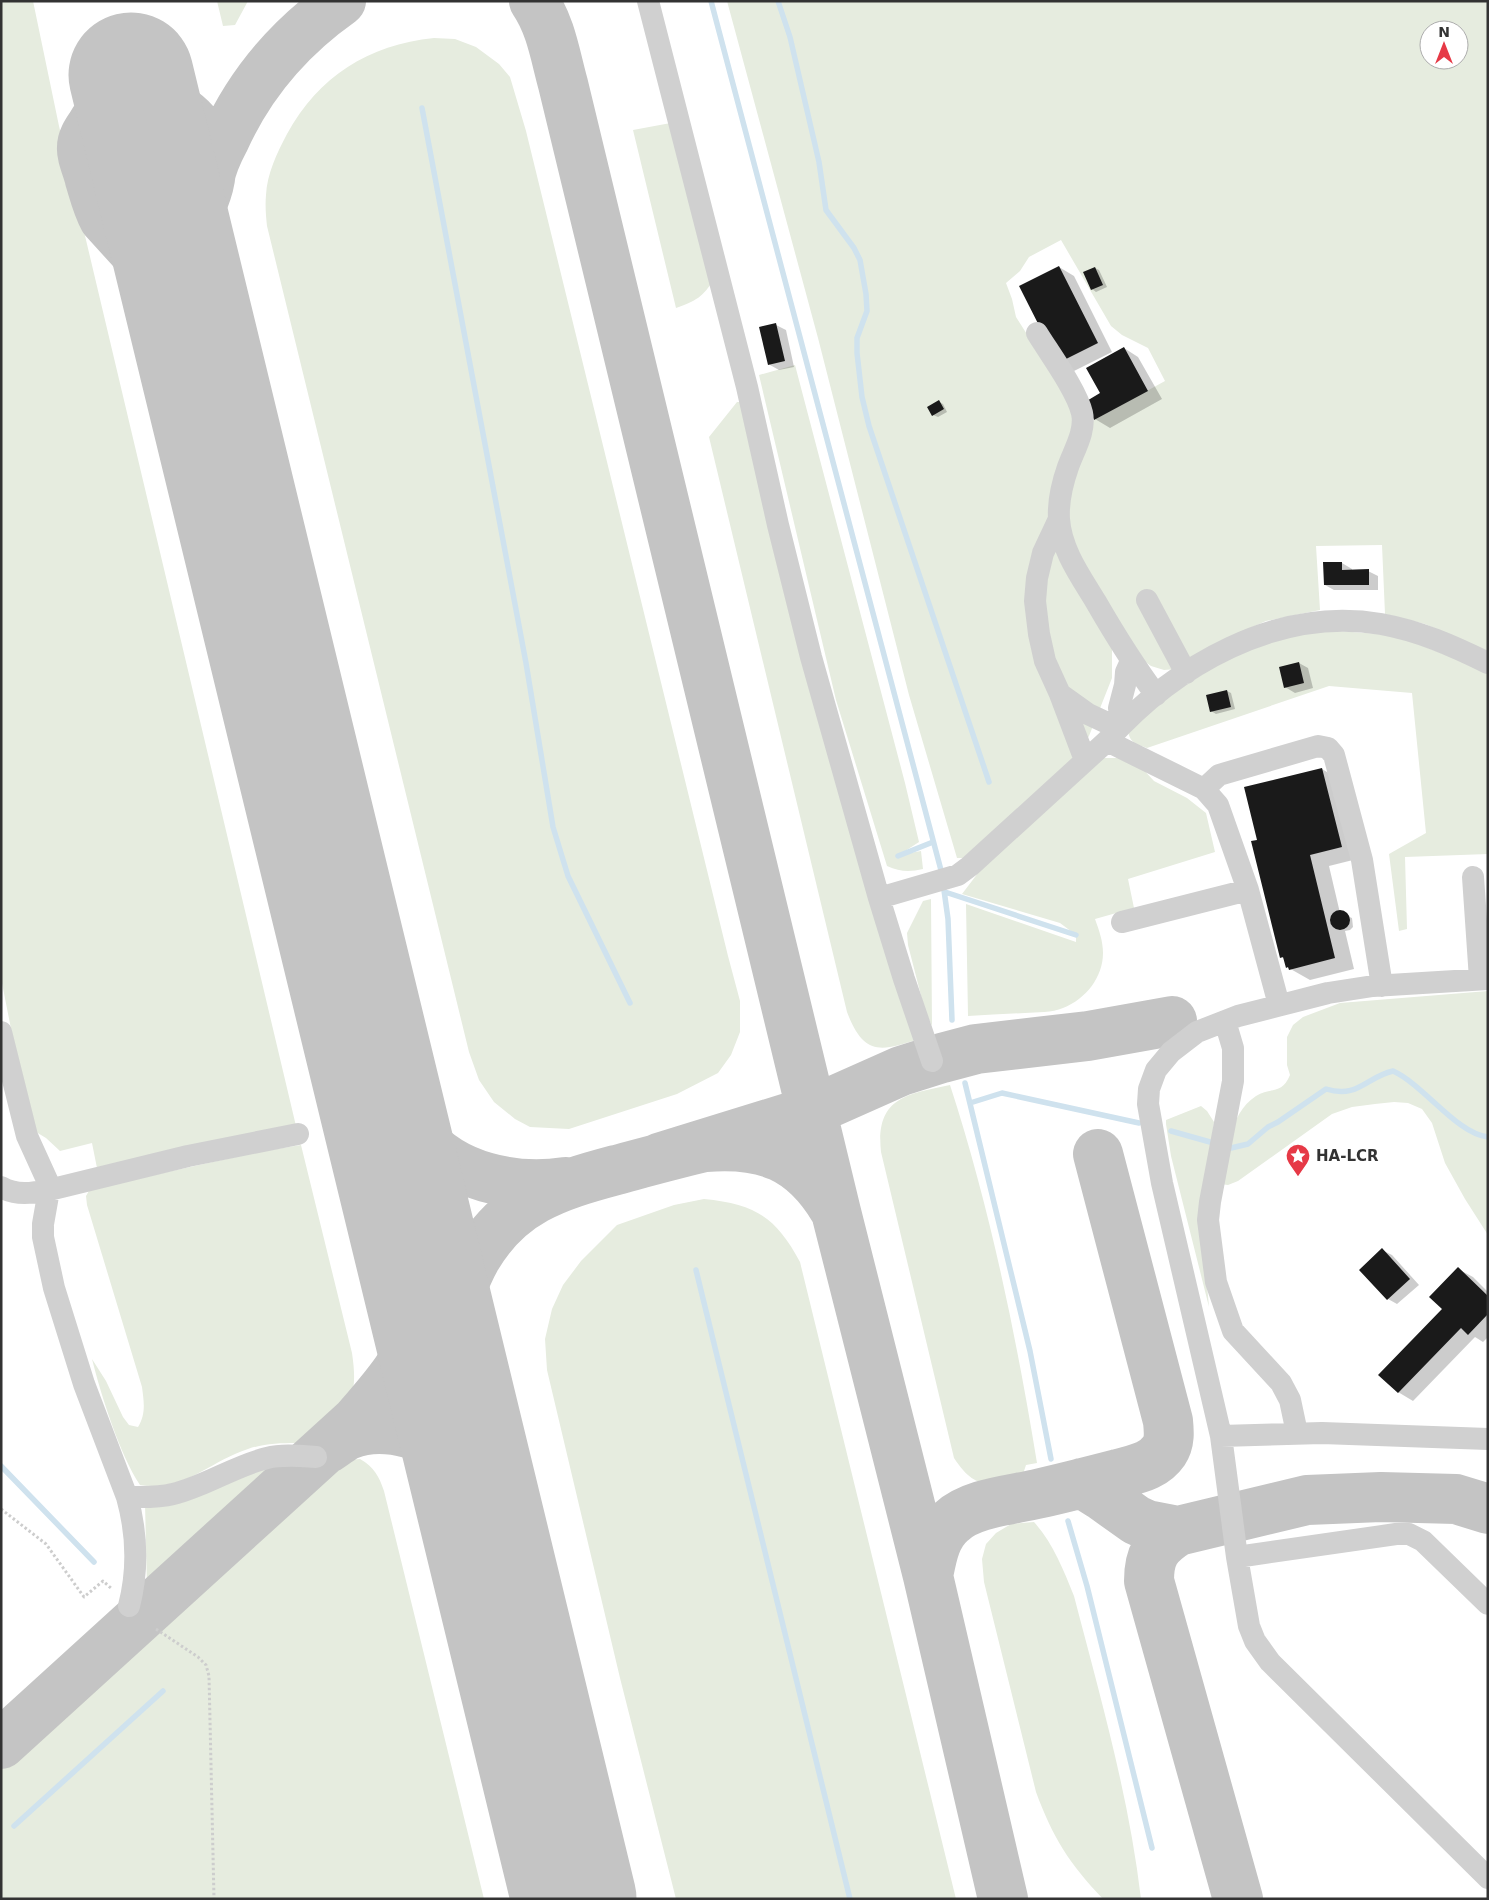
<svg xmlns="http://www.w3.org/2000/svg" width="1489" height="1900" font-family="'DejaVu Sans',sans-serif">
  <rect width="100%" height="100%" fill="#fff"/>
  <!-- green -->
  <path fill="#e6ecdf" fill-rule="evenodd" d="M1,1H33L59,126L296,1126L97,1168L92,1143L60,1151L46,1138L36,1132L29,1120L1,978Z
    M217,1H248L235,25L223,26Z
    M727,1H1488V655L1462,640L1425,624L1385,614L1382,545L1316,546L1320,610L1266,621L1232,636L1176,669L1164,670L1151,666L1136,655L1070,546L1063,508L1089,426L1094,420L1165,381L1148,348L1122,335L1111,326L1061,240L1029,257L1020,271L1006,283L1012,299L1016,317L1077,413L1055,511L1112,647V678L1089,736L1073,762L963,858H957L909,695L818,338ZM1429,30H1459V60H1429Z
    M434,38L455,39L476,47L499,64L510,77L526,131L728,956L740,1001V1032L731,1055L718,1073L677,1094L569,1129L530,1127L515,1119L494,1102L479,1080L469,1052L267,226C266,216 265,206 266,195C267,174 277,153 287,134C319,76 368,45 434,38Z
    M676,122L714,279C703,297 696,301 676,308L633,130Z
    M795,365L905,783L919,842L899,855L921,851L923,869C910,872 900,872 887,866L836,700L759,375Z
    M737,402H745L918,1039C879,1053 863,1054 847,1012L709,437Z
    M1323,630L1394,635L1488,671V854L1405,857L1407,929L1399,931L1389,854L1426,833L1412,693L1329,686L1147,748C1136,744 1130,743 1128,731L1168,696L1247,646Z
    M1097,758H1120L1141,767L1154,781L1187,798L1206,813L1215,852L1128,879L1134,908L1095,919C1099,930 1103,941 1103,953C1103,977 1086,999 1063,1008C1052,1013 1037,1012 1025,1013C1006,1014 987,1015 968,1016L966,904L1076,942V935L1060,923L962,894L978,873Z
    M931,899L932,1026L925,1011L908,945L907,933L923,901Z
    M1488,991V1235L1465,1199L1445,1163L1432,1123L1422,1109L1408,1103L1394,1102L1375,1104L1352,1107L1332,1114L1238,1181L1228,1185L1220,1184C1227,1156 1228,1114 1256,1096C1270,1087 1282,1095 1290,1075L1287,1065V1037L1293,1025L1303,1017L1340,1003Z
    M950,1085C990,1208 1016,1335 1037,1463L1026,1465L1022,1477C989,1486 975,1490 954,1458L881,1152C875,1097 908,1094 950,1085Z
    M1201,1106L1207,1111L1214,1122L1202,1229L1209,1307L1171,1156L1166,1124V1120Z
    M301,1145L352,1353C360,1406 345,1410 309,1443C289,1443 268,1442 248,1449C210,1461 185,1492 140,1485C120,1455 101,1395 92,1359L106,1381L123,1417L129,1425L138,1427C146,1414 144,1402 142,1387L87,1205L86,1196L90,1189L258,1152Z
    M704,1199C755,1204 776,1217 800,1262L956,1899H676L620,1678L547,1370L545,1339L552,1309L563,1285L581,1261L617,1225L674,1205Z
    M360,1459C374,1467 379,1476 384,1491L484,1899H1V1766L335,1464L348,1460Z
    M289,1461L147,1588L145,1503Z
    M1034,1522C1053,1543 1063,1569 1074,1596C1100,1696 1129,1796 1141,1899H1103C1069,1863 1053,1838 1036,1792L984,1582L982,1559L986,1544L996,1533L1011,1524Z"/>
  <!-- shadow -->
  <path fill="#0003" d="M1059,267L1074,276L1112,352L1074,371L1059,362Z
    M1095,268L1099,270L1107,287L1096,292L1092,289Z
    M776,325L786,330L794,367L779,370L770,365L761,328Z
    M1124,348L1138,357L1162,399L1110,428L1095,419L1102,394Z
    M939,402L943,404L947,412L938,417L933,415Z
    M1342,563L1352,569V571H1368L1378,576V590H1334L1325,585V564Z
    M1299,663L1308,668L1313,688L1295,693L1285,687Z
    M1227,691L1231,693L1235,709L1216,714L1211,711Z
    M1322,769L1342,781L1361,858L1329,866L1340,913L1352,918L1353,927L1350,930L1345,931L1354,969L1310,980L1287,967L1285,959L1281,957L1258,841Z
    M1382,1250L1392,1255L1419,1285L1397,1304L1388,1299Z
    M1458,1269L1473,1277L1488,1292V1337L1483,1342L1475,1337L1413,1401L1398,1392L1444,1309Z"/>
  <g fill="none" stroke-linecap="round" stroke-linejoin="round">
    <!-- stream -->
    <path stroke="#cfe2ee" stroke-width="5.5" d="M711,1L942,874
      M778,1L790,37L819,162L826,210L854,248L860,260L866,294L867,311L857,338V353L862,397L869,426L989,782
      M422,108L526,663L553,827L568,876L630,1003
      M898,856L933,842
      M943,883L948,919L952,1020
      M945,892L1076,935
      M965,1083L1030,1351L1051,1459
      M970,1103L1002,1093L1139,1123
      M1171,1131L1210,1142
      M1231,1148L1248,1144L1268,1127L1278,1122L1326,1089C1358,1099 1366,1077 1393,1071C1424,1085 1457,1134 1488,1137
      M696,1270L850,1899
      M1,1466L94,1562
      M1068,1521L1087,1586L1152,1848
      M14,1826L163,1691"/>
    <!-- taxiway -->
    <path stroke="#c4c4c4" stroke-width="50" d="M534,1C551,26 555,55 563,84L836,1212L928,1576L1003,1899
      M209,180C212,166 217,154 224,141C249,85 290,37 341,1
      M183,288C183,274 182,259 185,246C192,219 211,196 211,167C213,105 123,69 91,126C87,132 82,139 82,147C81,156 88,170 90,180C94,193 97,206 104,219L175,297L190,319
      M367,1045C383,1073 399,1110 419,1135C453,1177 515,1190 566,1182
      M659,1158L811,1111L901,1071L942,1058L976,1049L1088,1036L1172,1021
      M442,1355C452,1323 459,1288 476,1258C509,1201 556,1186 616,1170C646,1162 675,1154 705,1147C764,1142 803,1157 834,1209
      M328,1448C335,1444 341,1438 348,1435C385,1420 437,1436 463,1464C468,1470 470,1478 474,1485
      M1082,1483L1101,1495L1136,1520L1147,1525L1178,1531L1307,1500L1381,1497L1456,1499L1488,1509
      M1178,1531C1156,1545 1149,1555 1149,1581L1238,1899
      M928,1576C932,1556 935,1536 951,1522C971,1503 1011,1500 1037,1494C1064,1488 1091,1481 1118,1474C1135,1469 1153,1467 1164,1451C1170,1442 1169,1431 1168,1421L1098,1154
      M1,1744L356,1421C381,1392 411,1359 422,1321C425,1308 424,1293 424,1279"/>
    <!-- runway -->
    <path stroke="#c4c4c4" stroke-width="125" d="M131,75L574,1899"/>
  </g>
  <!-- building -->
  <path fill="#1a1a1a" d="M1059,266L1098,343L1058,363L1019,286Z
    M1095,267L1103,285L1091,290L1083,272Z
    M776,323L785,361L768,365L759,327Z
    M1124,347L1148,391L1094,420L1085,402L1100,393L1086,368Z
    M939,400L944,409L932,416L927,407Z
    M1323,562H1342V570L1369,569V585H1324Z
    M1299,662L1304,683L1284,688L1279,667Z
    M1227,690L1231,707L1210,712L1206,695Z
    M1322,768L1342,847L1310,855L1335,958L1289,970L1288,967L1286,968L1283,957L1280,958L1251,841L1257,840L1244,787Z
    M1330 920a10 10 0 1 1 20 0a10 10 0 1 1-20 0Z
    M1382,1248L1410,1279L1387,1300L1359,1270Z
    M1458,1267L1488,1296V1314L1468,1335L1461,1328L1398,1393L1378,1375L1442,1309L1429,1297Z"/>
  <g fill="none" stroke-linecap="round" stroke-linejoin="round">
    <!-- path -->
    <path stroke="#cdcdcd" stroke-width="3" stroke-dasharray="2.5 2.5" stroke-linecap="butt" d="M1,1509L46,1544L84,1597L103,1581L112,1589
      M156,1629L198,1657L206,1665L209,1676L214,1899"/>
    <!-- minor -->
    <path stroke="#d0d0d0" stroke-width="22" d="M648,1L747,387L778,525L811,657L879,898L904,979L932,1061
      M1037,333C1050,354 1077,391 1082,413C1086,431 1074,450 1068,467C1062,484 1058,502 1059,519C1061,550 1081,577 1096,602C1115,635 1133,664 1156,695
      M1059,519L1043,553L1037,578L1035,601L1039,634L1045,661L1060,694L1085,760
      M1147,600L1186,673
      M1060,694L1088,714L1118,728
      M1125,722L1121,718L1119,708L1125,685L1126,672L1131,661
      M1107,741L1204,789L1218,805L1248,890L1279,1005
      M1204,789L1219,775L1318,746L1328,748L1334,755L1362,860L1382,986
      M1473,877L1480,979
      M879,898L958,875L970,866L1107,741C1174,666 1277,606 1381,624C1420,631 1453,646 1488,663
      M1122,922L1248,890
      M1488,979L1373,986L1328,993L1238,1016L1197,1032L1171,1052L1156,1070L1149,1089L1148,1104L1162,1183L1221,1436L1237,1557L1249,1626L1255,1641L1270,1662L1488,1878
      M1225,1021L1233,1048V1081L1210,1202L1208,1220L1216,1282L1233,1331L1281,1383L1290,1400L1297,1433
      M1,1032L27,1136L47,1180L49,1190L43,1224V1237L54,1288L84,1384L127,1497C137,1533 138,1571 129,1606
      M1,1187C16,1196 33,1193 49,1190L188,1156L298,1134
      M1221,1436L1322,1433L1488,1439
      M127,1497C143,1497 158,1498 173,1494C206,1486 234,1466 267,1458C283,1454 300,1456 316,1457
      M1237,1557L1396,1534H1409L1423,1541L1488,1604"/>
  </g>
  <!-- icons -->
  <defs>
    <symbol id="sight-pin" viewBox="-11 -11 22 30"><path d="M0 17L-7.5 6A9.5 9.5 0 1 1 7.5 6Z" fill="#e63946" stroke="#fff"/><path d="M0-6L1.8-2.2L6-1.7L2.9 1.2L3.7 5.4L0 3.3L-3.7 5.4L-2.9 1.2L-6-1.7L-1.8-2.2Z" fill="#fff"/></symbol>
  </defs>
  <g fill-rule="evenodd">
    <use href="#sight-pin" x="1284" y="1142" width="28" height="38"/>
  </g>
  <g text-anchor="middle" stroke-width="5" stroke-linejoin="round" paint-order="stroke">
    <!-- poi labels -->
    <g font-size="15" font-weight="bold" fill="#333" stroke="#fff" text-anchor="start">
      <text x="1316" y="1161">HA-LCR</text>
    </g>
  </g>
  <!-- border -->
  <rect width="1489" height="1900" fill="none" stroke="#333333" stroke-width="5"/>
  <!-- north arrow -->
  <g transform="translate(1444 45)"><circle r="24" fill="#ffffff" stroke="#adadad"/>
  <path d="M0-4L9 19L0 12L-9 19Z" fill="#e63946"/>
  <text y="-8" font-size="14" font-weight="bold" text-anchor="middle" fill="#333333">N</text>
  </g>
</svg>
